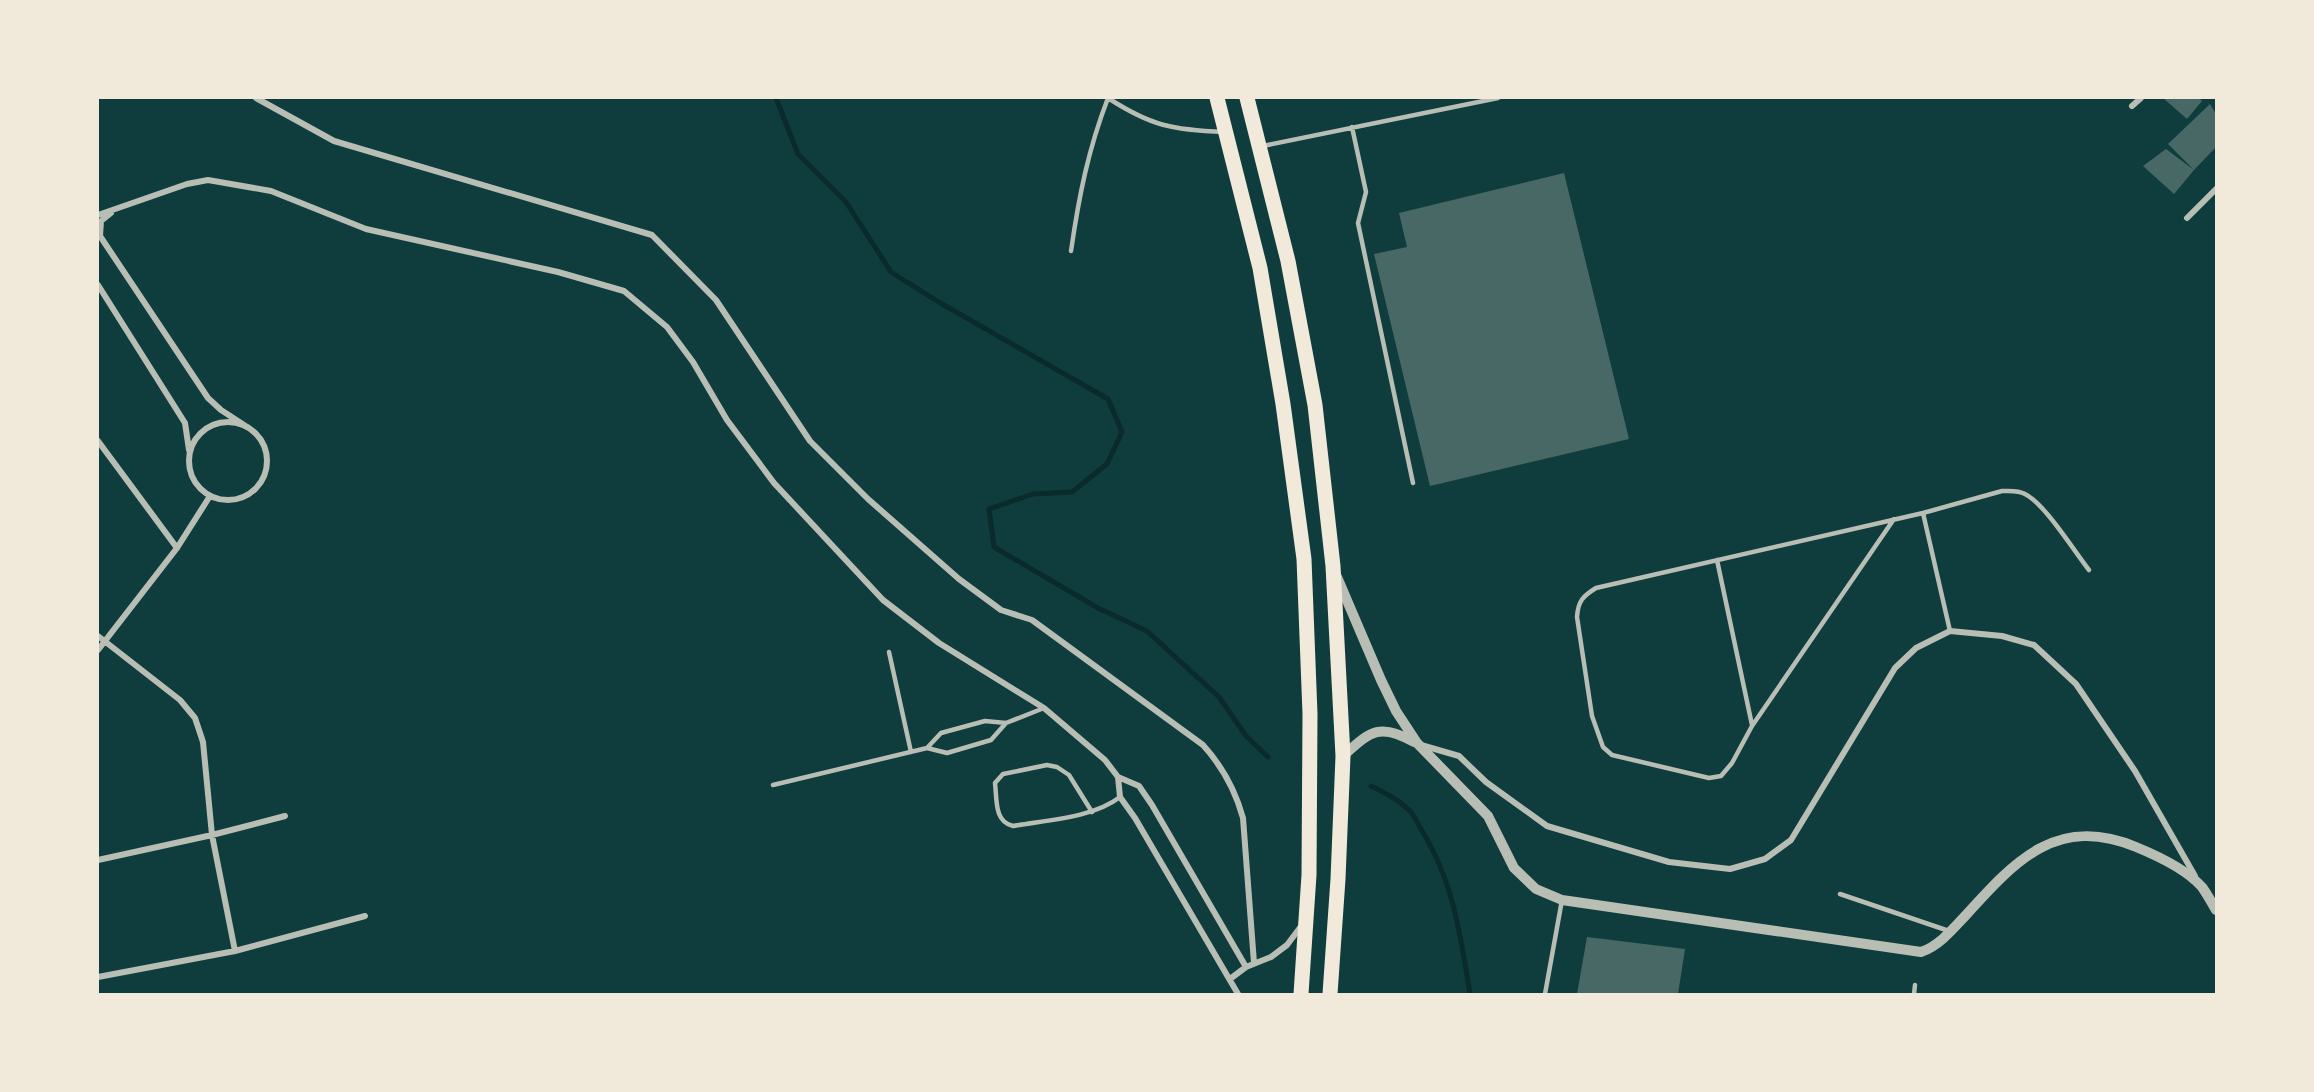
<svg xmlns="http://www.w3.org/2000/svg" width="2314" height="1092" font-family="Helvetica,sans-serif">
  <rect width="100%" height="100%" fill="#0f3d3e"/>
  <g fill="none" stroke-linecap="round" stroke-linejoin="round">
    <!-- stream -->
    <path stroke="#0a2a2b" stroke-width="5" d="M776,98L798,154L846,202L891,272L937,301L1108,399L1122,432L1107,464L1072,492L1033,494L989,509L994,547L1098,608L1147,631L1219,697L1246,736L1268,757
      M1371,786C1385,793 1399,800 1410,811C1415,816 1418,824 1422,831C1453,880 1461,938 1470,994"/>
  </g>
  <!-- building -->
  <path fill="#486865" d="M2163,98H2199L2202,101L2187,119Z
    M2210,104L2216,114V147L2194,170L2168,144Z
    M2166,149L2194,170L2174,194L2143,166Z
    M1564,173L1629,439L1430,486L1374,254L1407,247L1399,213Z
    M1587,937L1685,949L1678,994H1577Z"/>
  <g fill="none" stroke-linecap="round" stroke-linejoin="round">
    <!-- service -->
    <path stroke="#b8beb3" stroke-width="4.5" d="M1108,98C1151,126 1173,130 1224,132
      M1352,127L1366,192L1358,223L1413,483
      M1263,146L1498,98
      M1071,251C1079,196 1088,150 1108,98
      M1923,513L1950,631
      M1894,519L1752,726L1732,763L1721,776L1709,778L1612,755L1603,747L1592,716L1577,617C1578,601 1583,596 1596,588L1923,513L2002,491C2010,491 2018,490 2025,494C2045,504 2074,551 2089,570
      M1717,560L1752,725
      M889,652L911,752
      M927,748L941,733L985,721L1006,723L1044,708
      M773,785L927,748L947,753L991,740L1006,723
      M1092,812L1069,775L1057,767L1047,765L1003,774L995,783C997,799 994,822 1013,826C1046,820 1093,818 1120,797
      M1840,894L1949,931
      M1545,994L1562,900
      M1914,994L1915,985"/>
    <!-- minor -->
    <path stroke="#b8beb3" stroke-width="6" d="M256,98L334,141L652,235L716,300L810,441L868,499L959,579L1001,610L1032,620L1203,745C1223,767 1235,789 1243,818L1254,963
      M2132,106L2141,98
      M111,213L101,221L100,236L208,398L221,410L244,425
      M98,215L187,184L208,180L271,191L366,229L558,272L624,291L667,327L693,362L727,420L774,483L883,600L939,643L1044,708L1105,760L1118,777L1139,786L1152,805L1246,967
      M2187,218L2216,189
      M98,285L185,423L189,450
      M189 461a39 39 0 1 1 78 0a39 39 0 1 1-78 0Z
      M98,441L177,548
      M98,636L180,700L195,718L203,742L212,835L235,951
      M98,650L177,548L210,496
      M1421,745L1459,756L1486,782L1547,826L1669,862L1730,869L1765,859L1791,840L1895,668L1916,648L1950,631L2002,636L2034,645L2076,684L2135,771L2195,876
      M1118,777L1120,797L1135,818L1238,994
      M98,860L212,835L285,816
      M98,977L235,951L365,916
      M1230,979L1246,967L1271,957L1287,945L1302,925"/>
    <!-- tertiary -->
    <path stroke="#b8beb3" stroke-width="10" d="M1337,577L1381,680L1396,711L1417,743L1488,816L1514,868L1536,889L1562,900L1921,952C1939,946 1953,929 1966,915C2015,861 2057,814 2136,847C2158,856 2186,869 2202,887C2207,894 2212,903 2216,910
      M1343,756C1370,732 1379,722 1414,742"/>
    <!-- trunk -->
    <path stroke="#f1e9da" stroke-width="15" d="M1217,98L1260,268L1283,404L1304,559L1310,714L1309,875L1301,994
      M1247,98L1288,261L1315,405L1333,566L1343,756L1338,879L1330,994"/>
  </g>
  <!-- border -->
  <rect width="2314" height="1092" fill="none" stroke="#f1e9da" stroke-width="198"/>
</svg>
